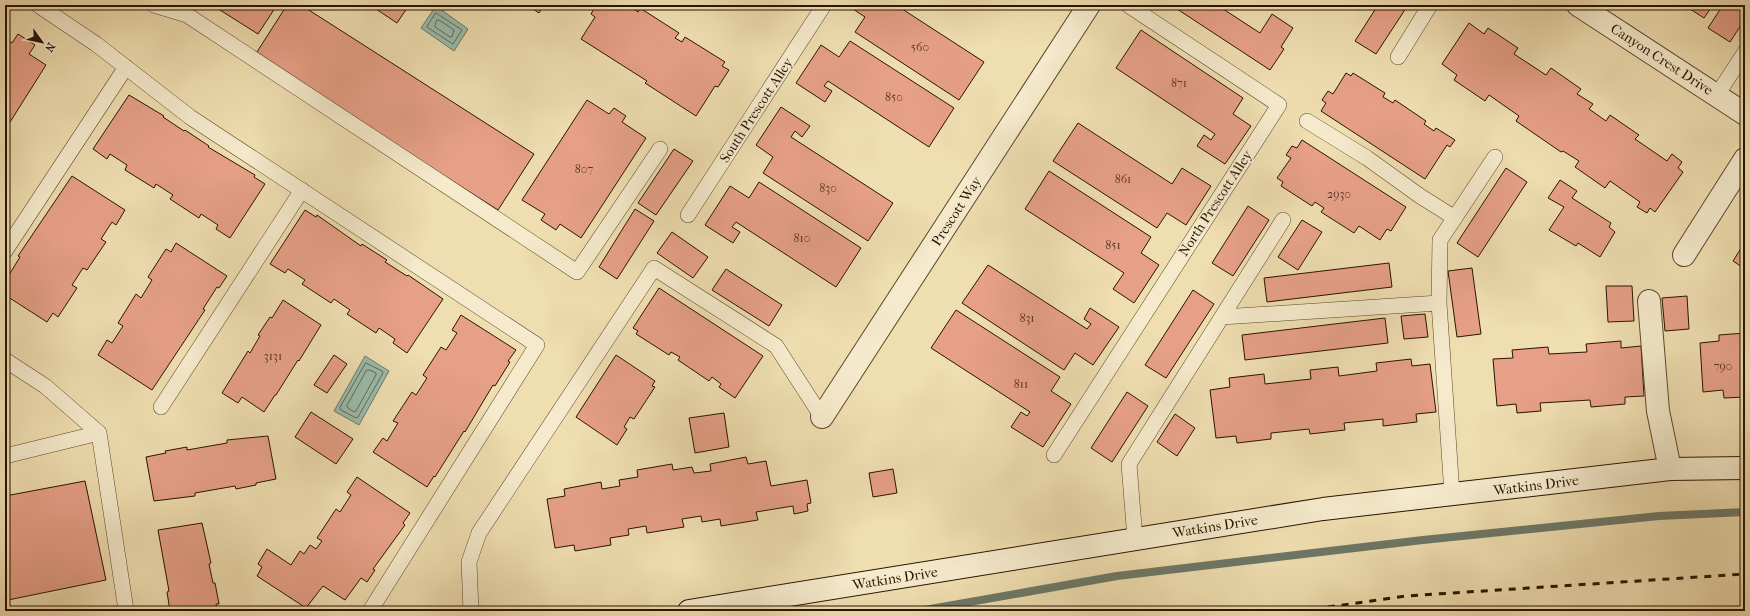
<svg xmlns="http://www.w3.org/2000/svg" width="1750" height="616" font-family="'IM FELL French Canon',serif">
  <rect width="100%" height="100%" fill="#efdeb0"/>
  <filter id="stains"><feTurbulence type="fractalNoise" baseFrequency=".005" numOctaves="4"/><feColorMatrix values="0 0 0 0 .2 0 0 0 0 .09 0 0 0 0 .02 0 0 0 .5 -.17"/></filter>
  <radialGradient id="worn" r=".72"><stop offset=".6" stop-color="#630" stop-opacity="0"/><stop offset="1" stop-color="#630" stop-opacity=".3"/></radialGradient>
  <!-- water -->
  <path fill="#9abcab" stroke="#6d7867" d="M436,6L468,29L454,51L421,28Z
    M365,356L389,371L359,425L334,411Z"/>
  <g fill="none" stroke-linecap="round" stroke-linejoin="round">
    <!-- shore -->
    <path stroke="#626856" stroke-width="1" d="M436,13L462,30L453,44L427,27Z
      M437,20H439L454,30L452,37H450L435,27Z
      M366,363L382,371L383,373L358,417L356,418L341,410L340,408Z
      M367,370H370L376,373V375L356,411L354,412L348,408L347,406Z"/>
    <!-- stream -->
    <path stroke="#6d7867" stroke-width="8" d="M919,611L1117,576L1423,540L1659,516L1745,512"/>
  </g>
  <!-- building -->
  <path fill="#e6a087" stroke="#291300" d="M212,5H277L258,34Z
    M287,5H301L534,154L498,210L255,55Z
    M370,5H409L397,23Z
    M527,5H544L539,13Z
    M596,5H632L631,7L638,12L640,8L679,33L675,38L682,42L685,37L725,62L722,66L729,70L718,87L715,86L696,116L645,83L647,81L581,39L595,17L591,14Z
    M847,5H896L984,62L959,100L855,32L865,17Z
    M1171,5H1217L1260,33L1272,14L1293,28L1281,47L1284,49L1270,70Z
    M1378,5H1408L1376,54L1355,41Z
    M1684,5H1713L1704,18Z
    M1723,5H1745V19L1730,42L1708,28Z
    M1469,23L1484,34L1488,28L1518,48L1514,54L1546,75L1551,68L1581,89L1577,94L1593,104L1589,109L1606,121L1610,115L1639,135L1635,139L1667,161L1672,154L1682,162L1678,168L1683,172L1655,212L1650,208L1647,213L1637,207L1640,202L1610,181L1605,188L1575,167L1579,161L1563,151L1561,152L1516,121L1519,116L1489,95L1485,101L1454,80L1457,75L1442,64Z
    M1141,30L1243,98L1233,114L1251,126L1225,164L1197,146L1204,135L1211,140L1215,134L1116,68Z
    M18,34L35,45L29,54L46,65L5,130V38L12,43Z
    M850,41L954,108L929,147L828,81L824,86L832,91L825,102L796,83L821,45L839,57Z
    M1346,73L1351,76L1353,73L1385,93L1383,97L1393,103L1395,100L1426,121L1424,124L1434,131L1436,128L1455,140L1450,147L1447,145L1425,179L1321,111L1326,103L1322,100L1328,91L1333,94Z
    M129,95L164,116L163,117L184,131L185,130L209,146L208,147L255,175L254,177L265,184L230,238L216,229L218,225L201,214L199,218L170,199L173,195L156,184L154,188L125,170L127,165L110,154L107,159L93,149Z
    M587,100L609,114L614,108L626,116L622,122L646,138L581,238L560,224L556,230L541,220L545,214L522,200Z
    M781,107L810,126L802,137L795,131L791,137L893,203L868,241L763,173L773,157L756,145Z
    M1078,123L1172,184L1182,168L1211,186L1186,225L1167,213L1157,228L1053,161Z
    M1302,140L1406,207L1391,231L1387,229L1380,240L1359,226L1354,233L1321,212L1324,208L1315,202L1312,206L1281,186L1283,182L1277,178L1291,158L1286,155L1292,146L1297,148Z
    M674,149L693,161L656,215L638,203Z
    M1506,168L1527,182L1478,257L1457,243Z
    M1049,171L1151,237L1141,253L1159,265L1134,303L1113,289L1124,273L1025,209Z
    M72,176L125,210L116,225L112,222L101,239L106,242L87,270L83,268L72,285L77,288L58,317L53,313L47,322L5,295V277L7,278L20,257L18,256Z
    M1560,180L1577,191L1572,198L1611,223L1609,227L1615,232L1600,257L1578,243L1576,246L1549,230L1564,207L1548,198Z
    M759,182L861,248L836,287L736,222L732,227L740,232L733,243L705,225L730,186L749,198Z
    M1248,206L1269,220L1233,276L1212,263Z
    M635,209L654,221L617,279L599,267Z
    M305,210L316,217L317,215L361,246L362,244L387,260L385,262L407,276L408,275L443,299L407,353L393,343L395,339L379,328L376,333L347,314L350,310L334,299L331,303L302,284L305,280L288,269L285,273L270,264Z
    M1302,220L1322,232L1298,270L1278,257Z
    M672,232L708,257L693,278L657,253Z
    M1745,242V269L1733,261Z
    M176,243L227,276L219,288L217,287L203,309L205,310L152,390L98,355L107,340L112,343L123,326L118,323L136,294L141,298L152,280L148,277L166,249L171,252Z
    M1389,263L1392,287L1267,302L1264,278Z
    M988,265L1087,329L1091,324L1084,319L1090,308L1119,327L1093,365L1075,353L1064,370L962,303Z
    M1472,268L1481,334L1457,337L1448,271Z
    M726,269L782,305L769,326L712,290Z
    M1606,286H1632L1634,321L1608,322Z
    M659,288L763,356L735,398L719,387L721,384L712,377L709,381L678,360L680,357L671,352L669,355L636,334L638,331L633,328Z
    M1193,290L1214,304L1166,378L1145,365Z
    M1687,296L1689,329L1665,331L1662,298Z
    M283,300L321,325L299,361L298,360L276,395H275L264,412L242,397L238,403L222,393L248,351L250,353L260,336L258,335L270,317L272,318Z
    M956,310L1060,377L1051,391L1071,404L1043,447L1011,427L1021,412L1027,416L1030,412L931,348Z
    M1425,314L1428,337L1404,339L1401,316Z
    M461,315L516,350L508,361L510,362L495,386L493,385L465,432L464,431L435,477L434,476L427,487L373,452L383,438L387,441L398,423L393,421L412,392L416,395L427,378L423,375L441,347L446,350L457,333L452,330Z
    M1385,318L1388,343L1245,360L1242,335Z
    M1745,333V397L1724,398L1723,390L1703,392L1700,343L1719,341V335Z
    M1621,341V348L1641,346L1644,396L1625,397V404L1591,407L1590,400L1540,403L1541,411L1517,413L1516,404L1497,406L1493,359L1513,358L1512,350L1548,347L1549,354L1587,352L1586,344Z
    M334,355L347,364L327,393L314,385Z
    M616,355L655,381L652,386L655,387L634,419L630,417L624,427L627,429L617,445L576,417Z
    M1411,359L1412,366L1430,364L1436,412L1416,414L1417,422L1383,426V419L1344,423L1345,430L1310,434L1309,429L1271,433V439L1237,443L1236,436L1216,438L1210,390L1230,387L1229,378L1264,374L1265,384L1311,379L1310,370L1338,367L1339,376L1377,371L1376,363Z
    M1127,392L1148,406L1112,462L1091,448Z
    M311,412L353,439L336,464L295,437Z
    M724,413L729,447L695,453L689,418Z
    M1175,414L1195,428L1177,456L1157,442Z
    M268,436L276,479L256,483V485L236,489L235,486L195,493V496L154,501L146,457L166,453L165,451L187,447V450L227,443V440Z
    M746,457L748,464L766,461L771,486L807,480L811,503L807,504L808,511L794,514L793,506L756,512L758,520L721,526L720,519L702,522L701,516L682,519L684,527L647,533L646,526L628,529L629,535L610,538L611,545L575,551L574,545L555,548L547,499L565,496L564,489L601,482L602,489L620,486L619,480L638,477L637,470L672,464L673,470L692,467L694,473L711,471L710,464Z
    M893,469L897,493L873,497L869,473Z
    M357,477L410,513L403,523L405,525L373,569L375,570L367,582L361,578L345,600L323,586L306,608L257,576L262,567L258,564L267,549L291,565L300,551L304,554L310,545L316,549L322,541L317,538L336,509L340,512L351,495L347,492Z
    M85,481L106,580L8,600L10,611H5V496Z
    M202,523L211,563L209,564L213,583H215L219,604H216L217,611H170L167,592L169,591L158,530Z"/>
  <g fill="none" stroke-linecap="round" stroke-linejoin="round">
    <defs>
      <path id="lane" d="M38,5L96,44L190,117L537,345L370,611
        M154,5L187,15L577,272L660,149
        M1398,57L1430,5
        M1717,95L1745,52
        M1307,121L1367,158L1420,196L1455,218
        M688,215L824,5
        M5,251L126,67
        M1222,317L1439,303
        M5,360L45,386L99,433L5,456
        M161,407L302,190
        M99,433L126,610L122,611
        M1054,455L1279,105L1128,5
        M1452,494L1439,303L1440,240L1495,157
        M1135,539L1129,464L1283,220
        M471,611L469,562L479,533L654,268L776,346L822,417"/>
      <path id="street" d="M1578,5L1745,114
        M1684,255L1745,159
        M1649,301L1658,411L1670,469
        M822,417L1089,5"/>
      <path id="secondary" d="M689,611L1323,509L1670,469L1745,468"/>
    </defs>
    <!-- lane casing -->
    <use href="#lane" stroke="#5a462c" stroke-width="16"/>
    <!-- street casing -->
    <use href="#street" stroke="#5a462c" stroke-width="24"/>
    <!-- secondary casing -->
    <use href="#secondary" stroke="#291300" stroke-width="24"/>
    <!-- lane -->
    <use href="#lane" stroke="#f5eacc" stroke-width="15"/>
    <!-- street -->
    <use href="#street" stroke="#f5eacc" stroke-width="22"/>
    <!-- secondary -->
    <use href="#secondary" stroke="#f5eacc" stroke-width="22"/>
    <!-- rail -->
    <path stroke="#291300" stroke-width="3" stroke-dasharray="7 7" stroke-linecap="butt" d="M1300,611L1406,596L1745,574"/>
  </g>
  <g text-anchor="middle" stroke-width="3.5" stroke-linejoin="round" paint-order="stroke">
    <!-- number labels -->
    <g font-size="12" fill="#583622">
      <text x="920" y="51">560</text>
      <text x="1179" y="87">871</text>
      <text x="894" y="101">850</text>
      <text x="584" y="173">807</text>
      <text x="1123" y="183">861</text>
      <text x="828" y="192">830</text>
      <text x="1339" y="198">2930</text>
      <text x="802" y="242">810</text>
      <text x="1113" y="249">851</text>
      <text x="1027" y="322">831</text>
      <text x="273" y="360">3131</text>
      <text x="1723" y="370">790</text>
      <text x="1021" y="388">811</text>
    </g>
    <!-- street labels -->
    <g font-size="14" fill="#291300" stroke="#f5eacc">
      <text transform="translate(1662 59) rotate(33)" y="5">Canyon Crest Drive</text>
      <text transform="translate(756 110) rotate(-57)" y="5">South Prescott Alley</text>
      <text transform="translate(1215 203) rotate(-57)" y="5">North Prescott Alley</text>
      <text transform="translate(956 211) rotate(-57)" y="5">Prescott Way</text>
      <text transform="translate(1536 485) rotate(-7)" y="5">Watkins Drive</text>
      <text transform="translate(1215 526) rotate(-9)" y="5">Watkins Drive</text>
      <text transform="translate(895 578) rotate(-9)" y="5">Watkins Drive</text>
    </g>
  </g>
  <!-- margin -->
  <rect width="1750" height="616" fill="none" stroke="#efdeb0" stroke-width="20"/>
  <rect x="6" y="6" width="1738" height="604" fill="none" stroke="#291300" stroke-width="2"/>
  <rect x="10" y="10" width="1730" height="596" fill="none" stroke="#291300"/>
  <!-- north arrow -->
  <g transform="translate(42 42) rotate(123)" stroke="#f5eacc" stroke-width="3" paint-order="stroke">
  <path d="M0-3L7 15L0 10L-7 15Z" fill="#291300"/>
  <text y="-6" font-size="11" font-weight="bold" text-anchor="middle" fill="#291300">N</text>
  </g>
  <rect width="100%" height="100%" filter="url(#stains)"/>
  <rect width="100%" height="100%" fill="url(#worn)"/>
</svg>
